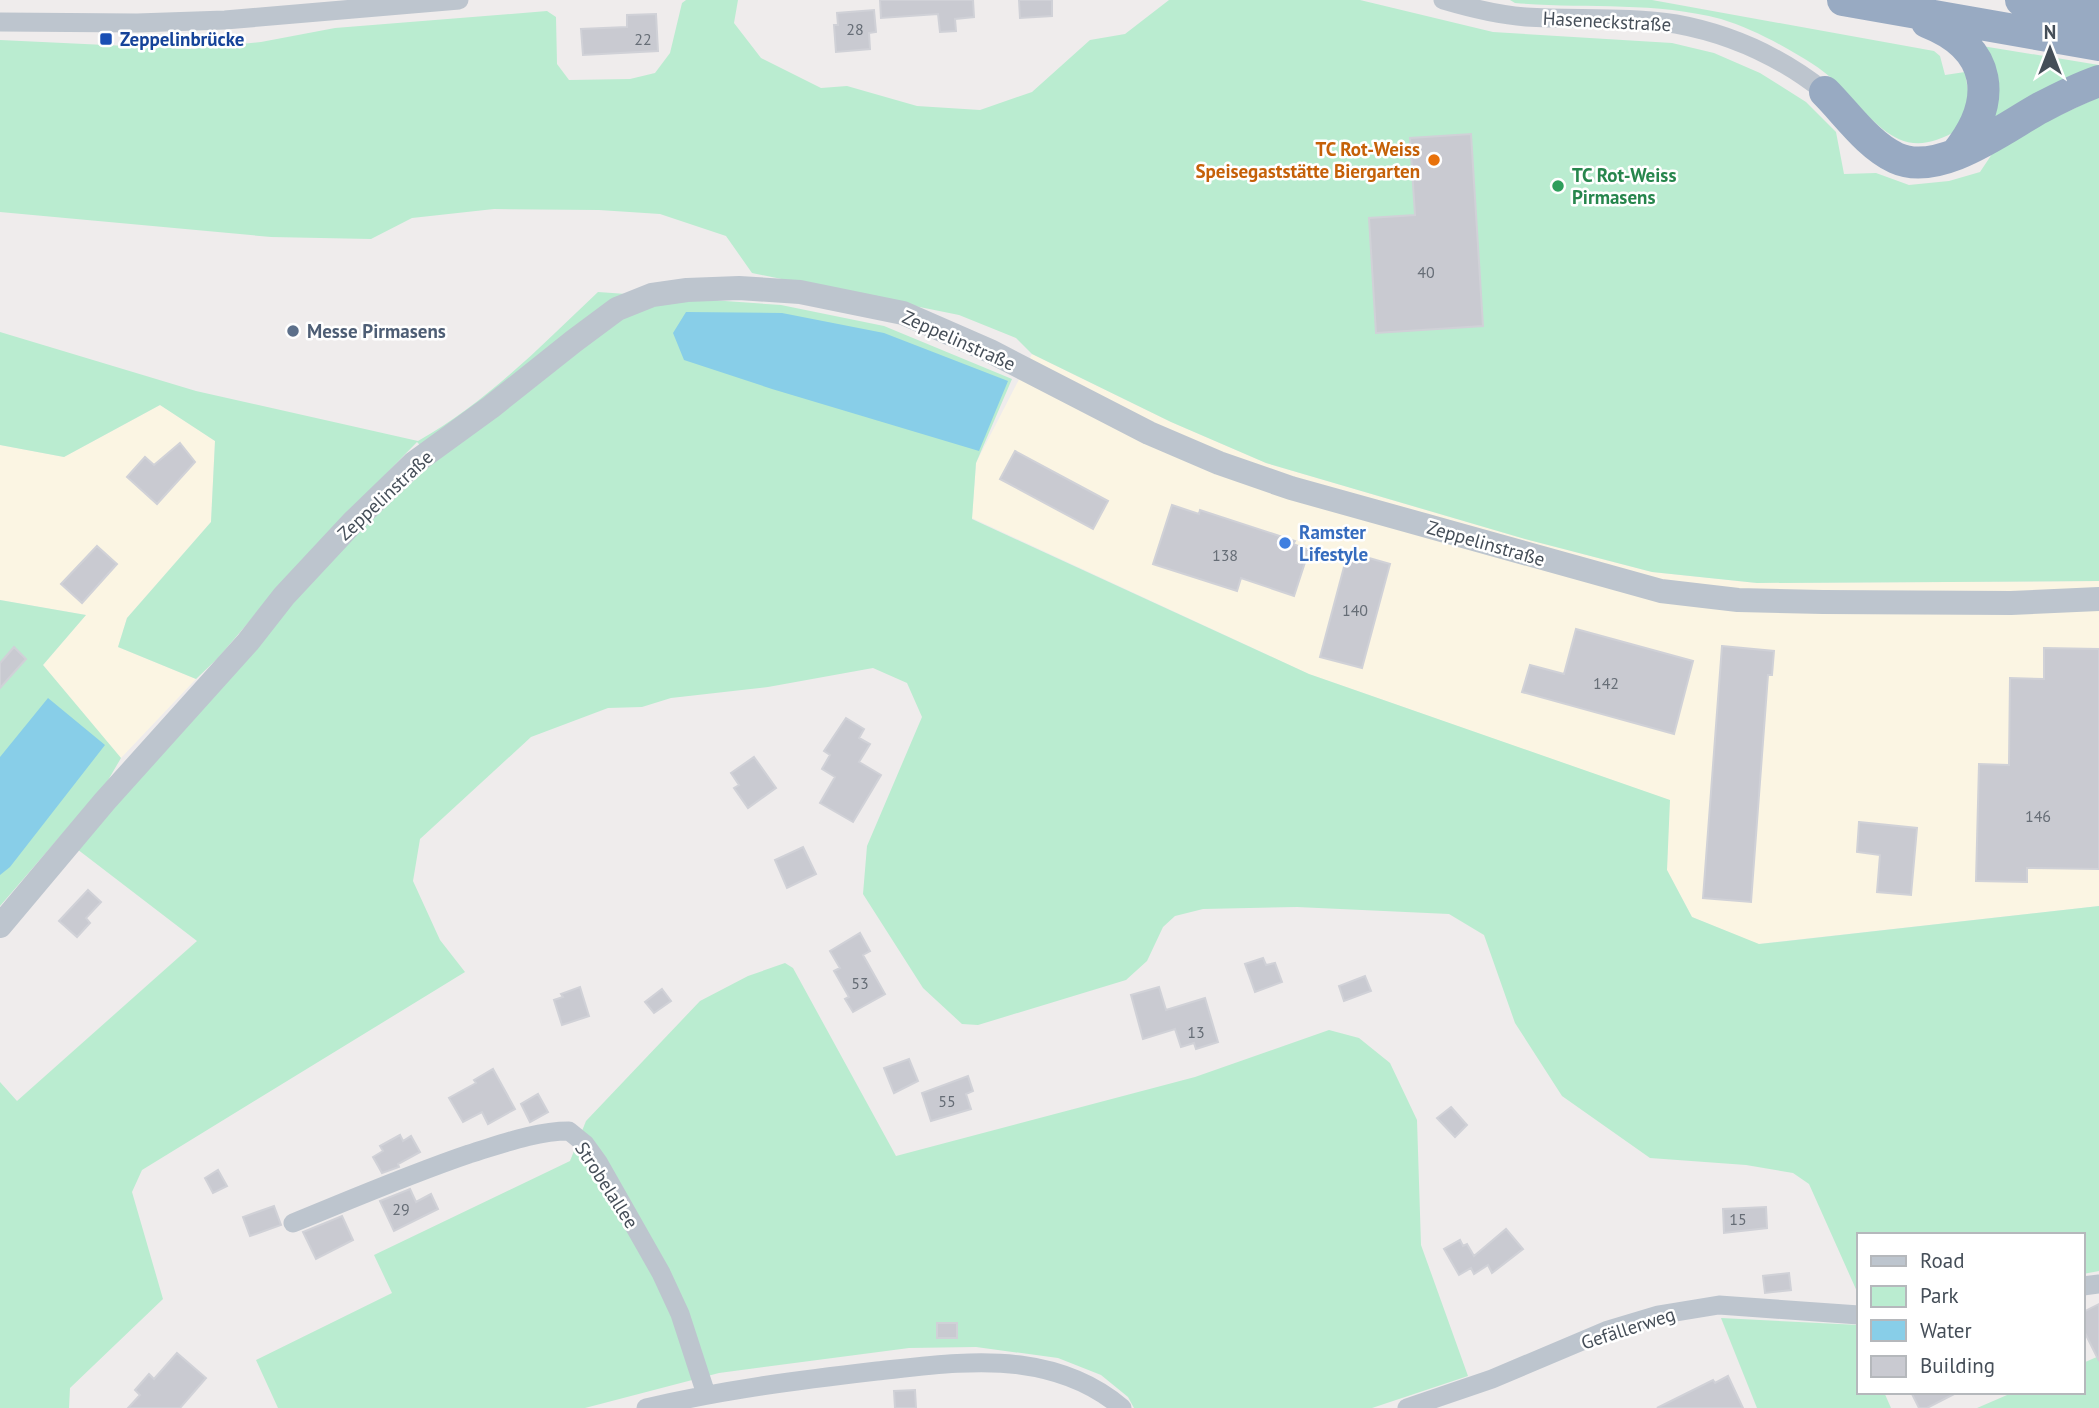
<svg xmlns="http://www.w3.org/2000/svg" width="2099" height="1408" font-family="'PT Sans',sans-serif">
  <rect width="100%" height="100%" fill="#efecec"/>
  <!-- commercial -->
  <path fill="#fbf5e3" d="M1032,354L1171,422L1266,463L1525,539L1652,572L1757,583L2099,581V906L1758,944L1692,917L1667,870L1669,800L1309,674L972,518L976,463Z
    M160,405L215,441L211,522L127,618L118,647L196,679L121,758L43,665L86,615L0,600V445L64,457Z"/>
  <!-- green -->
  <path fill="#baecd0" d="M686,0H738L734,23L761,58L821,88L847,86L917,106L980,110L1032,92L1090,40L1125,34L1169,0H1360L1493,32L1672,43L1714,53L1760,73L1806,102L1836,132L1844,174L1876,173L1909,185L1949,181L1980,172L1996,148L2028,130L2099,97V581L1757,583L1652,572L1525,539L1266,463L1171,422L1032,354L1016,338L959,315L752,273L726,236L660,214L599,210L494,209L412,218L371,239L271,237L0,212V40L190,49L261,42L335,28L547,11L556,17L557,64L569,80L630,79L655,73L670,53L682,3Z
    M1510,0H1652L1934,51L1940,56L1945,75L1965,72L1969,97L1959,129C1906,162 1883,132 1848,94C1835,79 1816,65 1798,55C1775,41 1747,27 1721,19C1654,1 1583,9 1515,3Z
    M1982,46L2099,65V69L1990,126Z
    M598,292L781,305L884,326L1012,379L976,463L972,519L1309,674L1670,800L1667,870L1692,917L1759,944L2099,906V1271L2083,1274V1235H1859V1296L1809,1184L1793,1173L1746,1165L1650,1158L1562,1096L1515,1023L1484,935L1449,914L1297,907L1203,909L1175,916L1163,927L1147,961L1126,980L978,1025L962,1024L923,988L863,894L867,846L922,717L907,683L873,668L768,687L671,698L642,707L608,708L531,737L420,839L413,881L440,940L465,972L142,1170L132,1192L163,1299L70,1388L69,1408H0V1082L17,1101L197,941L77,849L332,557L435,461L417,442L301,561L218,658L196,679L118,647L127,618L211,522L215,441L160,405L64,457L0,445V332L196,391L418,441C486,403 541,346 598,292Z
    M0,600L86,615L43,665L121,758L107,782L0,906Z
    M785,963L793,968L896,1156L1195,1077L1329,1030L1359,1038L1390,1063L1417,1120L1421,1245L1468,1376L1372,1408H1134L1128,1397L1101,1375L1058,1358L976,1347L909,1348L719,1373L585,1408H278L256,1360L392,1293L374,1255L570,1161L586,1121L700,1001L748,976Z
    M1721,1318L1859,1325V1392H1884L1891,1408H1757Z
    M2099,1356V1408H1977L2014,1392H2083V1363Z"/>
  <!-- water -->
  <path fill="#88cee8" d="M686,312L782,313L884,333L1008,381L979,451L772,389L684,360L673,333Z
    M48,698L105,745L10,867L0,875V757Z"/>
  <!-- building -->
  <path fill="#c9cad1" stroke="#d0d1d7" stroke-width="2" d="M880,0H973L974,17L955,19L956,31L940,32L938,14L881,18Z
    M1019,0H1052V16L1020,18Z
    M874,10L876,32L869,33L870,49L836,52L834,25H838L837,13Z
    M656,14L658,51L583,55L581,29L627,27V15Z
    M1471,134L1483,326L1376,333L1369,218L1415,215L1410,138Z
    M180,443L195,462L157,504L127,477L145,457L154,465Z
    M1015,451L1108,501L1093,529L1000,479Z
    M1172,505L1199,514L1200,510L1295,541L1293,544L1309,550L1294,596L1241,578L1237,591L1153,564Z
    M97,546L117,564L82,603L61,584Z
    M1348,552L1390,564L1362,668L1320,657Z
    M1576,629L1693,661L1674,734L1522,692L1530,665L1564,674Z
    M1722,646L1774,651L1772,675H1768L1751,902L1703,898Z
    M14,647L26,659L0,688V663Z
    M2044,648L2099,649V869L2027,868V882L1976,881L1979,764L2009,765L2010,678L2044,679Z
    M846,718L864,729L859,738L870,744L859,762L881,775L853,822L820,803L835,777L822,769L830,755L824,751Z
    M754,757L776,788L748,808L734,788L739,785L731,773Z
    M1859,822L1917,828L1911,895L1877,892L1880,855L1857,852Z
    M803,847L816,874L787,888L775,860Z
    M88,890L101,902L86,918L90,923L77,937L59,921Z
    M860,933L870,951L863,955L885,994L853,1012L845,999L849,997L834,971L840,968L830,951Z
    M1263,958L1266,965L1275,963L1282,982L1255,992L1245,964Z
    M1365,976L1371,991L1344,1001L1339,986Z
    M580,987L589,1016L562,1025L554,1000L563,997L561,994Z
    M1159,987L1166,1010L1205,998L1218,1042L1196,1049L1194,1043L1181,1047L1175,1029L1143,1039L1131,995Z
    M662,989L671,1001L654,1013L645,1002Z
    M909,1059L918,1081L894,1093L884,1068Z
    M493,1069L515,1109L488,1124L482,1112L463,1122L449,1098L476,1083L474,1080Z
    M968,1076L973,1091L966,1094L971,1109L931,1121L922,1093Z
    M538,1094L548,1112L530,1122L521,1104Z
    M1451,1107L1467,1125L1455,1137L1437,1118Z
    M400,1135L403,1141L411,1136L420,1152L398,1164L399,1167L382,1173L373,1157L383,1151L380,1146Z
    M218,1170L227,1186L213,1193L205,1178Z
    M410,1189L416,1202L431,1194L438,1209L394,1231L380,1201Z
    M274,1206L281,1225L250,1236L243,1217Z
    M1766,1207L1767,1228L1724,1233L1723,1209Z
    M342,1216L353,1240L316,1259L303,1232Z
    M1506,1229L1523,1249L1492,1273L1488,1265L1474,1274L1471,1268L1459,1275L1444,1249L1460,1240L1463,1246L1467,1244L1474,1256Z
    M1789,1273L1791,1290L1765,1293L1763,1276Z
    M2099,1304V1361L2083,1329V1312Z
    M937,1323H957V1338H937Z
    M177,1353L206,1378L180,1408H128L140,1395L135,1390L149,1374L154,1379Z
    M1728,1376L1743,1408H1657L1713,1380L1715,1383Z
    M915,1390L916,1408H895L894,1391Z
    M1911,1392H1958L1927,1408H1919Z"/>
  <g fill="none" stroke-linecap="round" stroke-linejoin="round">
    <!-- minor -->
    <path stroke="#bdc5ce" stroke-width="19" d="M1443,0C1470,8 1498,15 1526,17C1576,20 1627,16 1676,24C1731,34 1781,57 1825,92
      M0,22L137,23L225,20L459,0
      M293,1223C352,1199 410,1174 469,1154C502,1144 535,1131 569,1131L585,1144L598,1162L661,1273L680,1314L706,1394
      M2083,1286L2099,1284
      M646,1408C722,1390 799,1380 877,1371C924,1366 974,1359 1020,1365C1058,1370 1093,1383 1122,1408
      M1407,1408L1492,1379L1608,1330L1658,1315L1719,1305L1859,1315"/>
    <!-- tertiary -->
    <path stroke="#bdc5ce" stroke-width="24" d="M0,926L105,801L248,642L284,596L353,522L414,463L491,407L574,341L617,309L652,295L687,290L739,288L800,292L903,313L990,351L1149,433L1219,463L1291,488L1661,591L1738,600L1823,602L2011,603L2099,599"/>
    <!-- trunk -->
    <path stroke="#98aac2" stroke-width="32" d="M1843,0L2099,45
      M2021,0L2099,14
      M1927,22C1993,48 1999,101 1956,154
      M1825,92C1847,114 1868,145 1896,158C1939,178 2004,128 2040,108C2059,98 2079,88 2099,81"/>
  </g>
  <!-- markers -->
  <rect fill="#1a4fb4" stroke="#fff" stroke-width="2.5" x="99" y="32" width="14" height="14" rx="3.5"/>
  <circle fill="#e8710a" stroke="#fff" stroke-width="2.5" cx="1434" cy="160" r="7"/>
  <circle fill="#2e9e5b" stroke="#fff" stroke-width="2.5" cx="1558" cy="186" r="7"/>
  <circle fill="#5c6f8a" stroke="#fff" stroke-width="2.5" cx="293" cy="331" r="7"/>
  <circle fill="#3f7fe0" stroke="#fff" stroke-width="2.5" cx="1285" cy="543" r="7"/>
  <g text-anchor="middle" stroke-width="5" stroke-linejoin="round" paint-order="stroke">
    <!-- number labels -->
    <g font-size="16" fill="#666d76">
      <text x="855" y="35">28</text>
      <text x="643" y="45">22</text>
      <text x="1426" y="278">40</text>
      <text x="1225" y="561">138</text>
      <text x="1355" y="616">140</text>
      <text x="1606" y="689">142</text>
      <text x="2038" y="822">146</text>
      <text x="860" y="989">53</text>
      <text x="1196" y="1038">13</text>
      <text x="947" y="1107">55</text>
      <text x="401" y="1215">29</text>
      <text x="1738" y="1225">15</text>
    </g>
    <!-- street labels -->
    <g font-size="19" fill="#454e58" stroke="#fff">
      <text transform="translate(1607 21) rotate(3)" y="7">Haseneckstraße</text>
      <text transform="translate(959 340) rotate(24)" y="7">Zeppelinstraße</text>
      <text transform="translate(385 495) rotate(-43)" y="7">Zeppelinstraße</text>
      <text transform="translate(1486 543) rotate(16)" y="7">Zeppelinstraße</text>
      <text transform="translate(607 1185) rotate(57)" y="7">Strobelallee</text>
      <text transform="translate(1628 1328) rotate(-18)" y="7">Gefällerweg</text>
    </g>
    <!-- transit labels -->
    <g font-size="19" font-weight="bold" fill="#164399" stroke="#fff" text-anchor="start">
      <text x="120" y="46">Zeppelinbrücke</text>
    </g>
    <!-- food labels -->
    <g font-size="19" font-weight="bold" fill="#c56008" stroke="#fff" text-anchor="end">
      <text x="1420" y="156">TC Rot-Weiss<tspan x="1420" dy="22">Speisegaststätte Biergarten</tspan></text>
    </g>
    <!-- leisure labels -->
    <g font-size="19" font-weight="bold" fill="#27864d" stroke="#fff" text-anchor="start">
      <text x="1572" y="182">TC Rot-Weiss<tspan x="1572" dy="22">Pirmasens</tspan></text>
    </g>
    <!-- service labels -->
    <g font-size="19" font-weight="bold" fill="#4e5e75" stroke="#fff" text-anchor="start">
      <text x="307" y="338">Messe Pirmasens</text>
    </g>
    <!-- shop labels -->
    <g font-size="19" font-weight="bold" fill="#366cbe" stroke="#fff" text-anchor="start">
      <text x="1299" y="539">Ramster<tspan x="1299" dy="22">Lifestyle</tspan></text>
    </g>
  </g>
  <!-- legend -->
  <rect x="1857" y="1233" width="228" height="161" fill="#ffffff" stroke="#b5b8bc" stroke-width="2"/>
  <rect x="1871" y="1256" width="35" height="10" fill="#bdc5ce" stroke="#b5b8bc" stroke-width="2"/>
  <text x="1920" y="1268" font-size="21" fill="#454e58">Road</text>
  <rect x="1871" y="1286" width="35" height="21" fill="#baecd0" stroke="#b5b8bc" stroke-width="2"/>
  <text x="1920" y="1303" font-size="21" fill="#454e58">Park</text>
  <rect x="1871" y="1320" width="35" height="21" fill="#88cee8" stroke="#b5b8bc" stroke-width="2"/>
  <text x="1920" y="1338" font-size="21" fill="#454e58">Water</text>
  <rect x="1871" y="1356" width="35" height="21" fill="#c9cad1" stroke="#b5b8bc" stroke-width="2"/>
  <text x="1920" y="1373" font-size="21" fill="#454e58">Building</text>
  <!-- north arrow -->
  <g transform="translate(2050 49)" stroke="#ffffff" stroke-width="5" paint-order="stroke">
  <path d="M0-5L12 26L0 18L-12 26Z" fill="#454e58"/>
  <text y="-10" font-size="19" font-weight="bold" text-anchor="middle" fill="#454e58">N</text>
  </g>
</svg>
